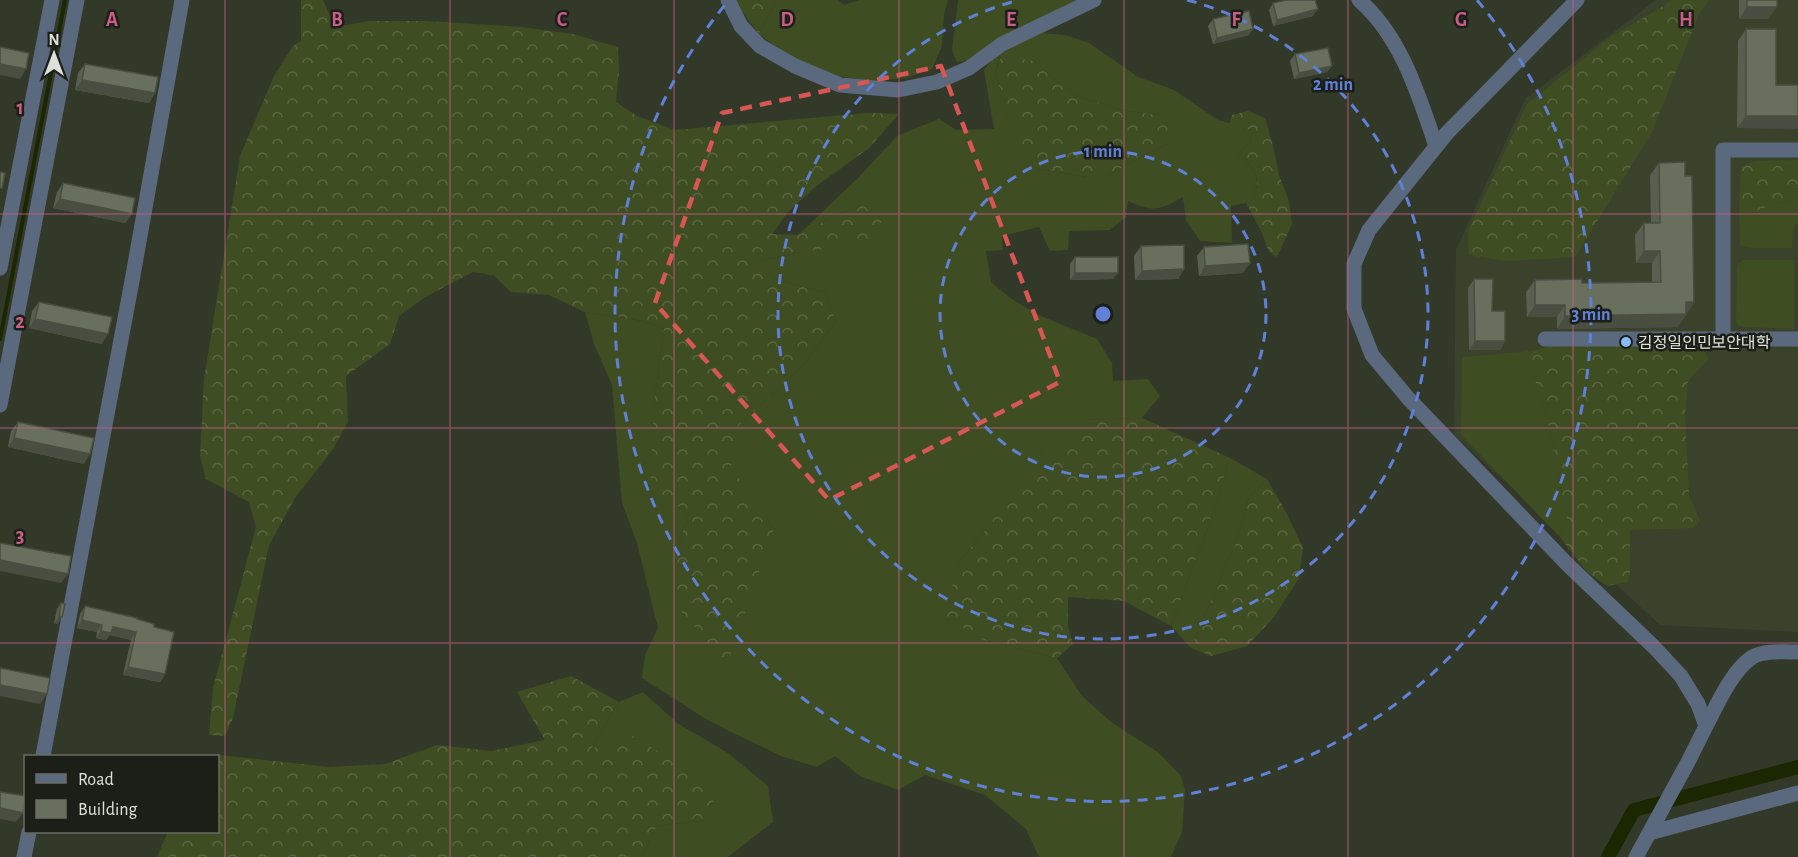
<svg xmlns="http://www.w3.org/2000/svg" width="1798" height="857" font-family="'Alegreya Sans','Noto Sans KR',sans-serif">
  <defs>
    <pattern id="forest-crowns" width="20" height="18" patternUnits="userSpaceOnUse" patternTransform="scale(1.5)"><rect width="20" height="18" fill="#3f4d22"/><path d="M2 6a3 3 0 1 1 6 0M12 15a3 3 0 1 1 6 0" fill="none" stroke="#5a6641"/></pattern>
  </defs>
  <rect width="100%" height="100%" fill="#333929"/>
  <!-- built -->
  <path fill="#3a422c" d="M1656,0H1798V632L1660,625L1454,434L1456,250L1525,99Z"/>
  <!-- grass -->
  <path fill="#3f4d22" fill-rule="evenodd" d="M777,0H838L844,5L859,0H948L944,14L942,46L932,69L905,78L869,81L824,74L790,57L759,34Z
    M958,0H1080L969,60L957,62L952,50Z
    M1042,33L1065,35L1089,43L1138,77L1174,90L1218,120L1251,130L1252,141L1239,153C1256,172 1263,177 1251,202L1231,206L1232,243L1200,241L1186,220L1183,197C1159,210 1155,213 1128,201L1126,217L1110,230L1069,231L1068,250L1050,251L1039,227L1002,236L1003,250L986,251L991,282L1009,297L1036,314L1097,339L1112,363L1113,381L1148,379L1160,396L1142,418L1086,420L987,528L958,563L980,639L1057,658L1082,696L1111,722L1159,753L1181,776L1185,790L1182,832L1171,857H1039L1026,829L985,795L925,775L898,790L860,776L835,756L817,767L781,756L729,731L706,719L642,678L645,655L658,628L637,543L622,503L612,385L594,344L585,312L643,321L664,329L654,404L690,512L676,551L774,529L730,467L738,426L802,366L836,322L826,293L775,279L760,261L808,250L834,247L862,205L832,217L798,235L858,178L897,136L939,119L956,130L994,129L984,70L999,50ZM1000,56L1034,61L1052,77L1079,97L1121,110L1158,115L1167,144L1144,155L1106,177H1087L1040,169L1017,116L1007,121L1003,97L995,74Z
    M1798,199V224L1794,225L1792,248H1752L1740,245L1739,215L1749,214L1774,204Z
    M1742,260H1794V329L1744,327L1738,325L1736,321L1737,266Z
    M1531,351L1532,373L1546,411L1567,519L1559,536L1461,435L1462,357Z
    M1230,458L1267,479L1249,497L1238,538L1191,648L1171,626L1207,530Z
    M643,692L677,723L728,753L768,786L773,822L728,857H641L657,826L700,821L591,749L619,702Z"/>
  <!-- forest -->
  <path fill="url(#forest-crowns)" d="M301,0H323L335,27L369,21H425L521,27L573,34L618,47L619,71L616,102L637,116L675,130L868,113L899,114L869,148L815,187L788,212L772,234L798,235L832,217L862,205L886,213L870,246C832,247 797,251 761,261L775,279L826,293L836,322L802,366L738,426L731,467L774,529L727,665L674,603L676,551L690,512L650,493L654,404L664,329L643,321L585,312L549,295L511,292L493,275L473,272L425,297L399,316L390,344L346,376L348,422L333,449L295,498L269,545L233,718L225,736L209,735L213,688L256,527L249,502L206,479L200,456L204,379L240,156L274,76L293,46L301,41Z
    M736,0H777L759,34L735,2Z
    M1670,0H1709L1699,14L1652,132L1575,257L1506,261L1469,255L1468,240L1469,229L1527,104L1611,37L1665,5Z
    M1001,55L1034,61L1052,77L1079,97L1121,110L1158,115L1173,123L1167,144L1144,155L1106,177H1087L1040,169L1023,158L1017,116L1007,122L1003,97L995,74Z
    M1248,111L1265,118L1273,146L1279,175L1289,201L1292,224L1277,257L1269,252L1262,233L1246,203L1251,202C1263,177 1256,172 1239,153L1252,141L1251,130L1229,124L1232,115Z
    M1798,160V199L1774,204L1749,214L1739,215L1741,167L1755,161Z
    M1563,343L1659,346L1704,350L1708,359L1688,381L1685,414L1689,495L1700,521L1694,528L1630,530V574L1628,582L1607,586L1587,572L1559,536L1567,519L1546,411L1532,373L1531,351Z
    M1142,418L1230,458L1207,530L1171,626L1124,601L1068,597V627L1073,644L1057,658L980,639L945,615L958,563L987,528L1033,467L1086,420Z
    M1267,479L1287,514L1303,548L1299,578L1274,617L1247,646L1211,656L1191,648L1238,538L1249,497Z
    M571,676L619,702L591,749L633,736L699,776L716,805L700,821L657,826L641,857H157L168,832H218V757L219,755L329,767L385,764L437,745L491,751L545,740L517,692Z"/>
  <g fill="none" stroke-linecap="round" stroke-linejoin="round">
    <!-- stream -->
    <path stroke="#1b2700" stroke-width="4" d="M0,339L65,0"/>
    <!-- canal -->
    <path stroke="#1b2700" stroke-width="14" d="M1608,857L1634,810L1798,767"/>
    <!-- minor -->
    <path stroke="#5a697d" stroke-width="15" d="M728,0L741,26L760,46L795,66L840,85L898,90L937,82L969,68L1002,44L1094,0
      M1359,0C1401,36 1419,96 1436,146
      M1577,0L1447,133L1369,230L1354,264V309L1372,355L1408,398L1567,564L1654,647L1681,676L1698,704L1706,726L1688,762L1636,857
      M0,268L52,0
      M1545,339H1798
      M1723,339V150H1798
      M0,405L77,0
      M1706,726C1717,705 1732,671 1751,658C1763,650 1784,652 1798,652
      M43,756L132,281L182,0
      M1649,833L1798,793
      M24,857L29,832"/>
  </g>
  <!-- wall -->
  <path fill="#595f50" d="M1739,0H1777L1768,19H1739Z
    M1273,3L1313,16L1273,26L1269,10Z
    M1213,19L1249,35L1213,44L1208,26Z
    M1746,29L1776,85L1737,128L1738,41Z
    M1295,54L1332,66L1327,72L1294,79L1290,61Z
    M85,64L155,93L149,103L75,90L78,73Z
    M1659,163L1685,176L1694,302L1678,327L1557,329V317H1527L1526,292L1535,280L1582,283L1652,282V263H1636L1635,235L1644,223H1651L1650,175Z
    M63,183L132,214L125,223L53,208L57,192Z
    M1141,246L1184,269L1178,279L1135,280L1134,256Z
    M1204,247L1243,273L1199,276L1197,256Z
    M1075,257L1113,279L1070,280V264Z
    M1474,279L1492,311L1505,341L1500,350H1469L1468,288Z
    M39,302L102,344L29,328L32,311Z
    M18,422L84,464L8,447L11,431Z
    M61,603L58,624L54,623L57,609Z
    M85,606L137,619L154,627L165,674L160,682L123,675L131,640L110,635L106,640L96,638L97,632L77,628L80,614Z"/>
  <!-- shaded-wall -->
  <path fill="#494e41" d="M1747,7H1777L1768,19H1739Z
    M1318,9L1313,16L1273,26L1277,20Z
    M1253,29L1249,35L1213,44L1217,38Z
    M0,64L26,69L20,79L0,75Z
    M1332,66L1327,72L1294,79L1299,73Z
    M82,80L155,93L149,103L75,90Z
    M1746,116H1798V129L1737,128Z
    M60,199L132,214L125,223L53,208Z
    M1644,251H1660L1652,263H1636Z
    M1250,263L1243,273L1199,276L1205,266Z
    M1184,269L1178,279L1135,280L1142,271Z
    M1075,273H1118L1113,279L1070,280Z
    M1686,302H1694L1678,327L1557,329L1565,316Z
    M1535,305H1565L1557,317H1527Z
    M35,319L108,334L102,344L29,328Z
    M1475,341H1505L1500,350H1469Z
    M14,438L90,454L84,464L8,447Z
    M0,560L68,574L61,583L0,571Z
    M59,617H62L58,624L54,623Z
    M82,620L102,625L97,632L77,628Z
    M113,627L136,632L131,640L110,635L106,640L96,638L101,631Z
    M128,667L165,674L160,682L123,675Z
    M0,685L47,694L40,704L0,696Z
    M0,808L23,813L16,822L0,819Z"/>
  <!-- building -->
  <path fill="#686f5d" stroke="#494e41" stroke-width="1.5" d="M1286,0H1315L1318,9L1277,20L1273,3Z
    M1747,0H1777V7H1747Z
    M1249,11L1253,29L1217,38L1213,19Z
    M1746,29H1776V85H1798V116H1746Z
    M0,47L29,53L26,69L0,64Z
    M1328,48L1332,66L1299,73L1295,54Z
    M85,64L158,77L155,93L82,80Z
    M1685,162V176H1692L1694,302H1686V314L1565,316V305H1535V280L1582,279V283L1661,282L1660,251H1644V223H1660L1659,163Z
    M0,172L5,173L2,188H0Z
    M63,183L135,198L132,214L60,199Z
    M1248,244L1250,263L1205,266L1204,247Z
    M1184,245V269L1142,271L1141,246Z
    M1075,257H1118V273H1075Z
    M1474,279H1493L1492,311H1505V341H1475Z
    M39,302L112,317L108,334L35,319Z
    M18,422L94,438L90,454L14,438Z
    M0,543L71,556L68,574L0,560Z
    M61,603L65,604L62,617H59Z
    M85,606L137,618V619L154,624V627L174,632L165,674L128,667L136,632L113,627L111,633L101,631L102,625L82,620Z
    M0,668L50,678L47,694L0,685Z
    M0,792L26,796L23,813L0,808Z"/>
  <!-- marked area -->
  <path fill="none" stroke="#d85654" stroke-width="4.5" stroke-dasharray="12 8" stroke-linejoin="round" d="M941,66L1060,382L829,500L655,303L722,113Z"/>
  <!-- grid -->
  <path fill="none" stroke="#cb5e86" stroke-width="1.5" stroke-opacity="0.55" d="M225,0V857M450,0V857M674,0V857M899,0V857M1124,0V857M1348,0V857M1573,0V857M0,214H1798M0,428H1798M0,643H1798"/>
  <!-- distance rings -->
  <g fill="none" stroke="#6081d7" stroke-width="3" stroke-dasharray="10 8">
    <circle cx="1103" cy="314" r="163"/>
    <path d="M1187 0A325 325 0 1 1 1019 0"/>
    <path d="M1477 0A488 488 0 1 1 729 0"/>
  </g>
  <!-- markers -->
  <circle fill="#8abafc" stroke="#1c1f18" stroke-width="2" cx="1626" cy="342" r="6"/>
  <g text-anchor="middle" stroke-width="5" stroke-linejoin="round" paint-order="stroke">
    <!-- poi labels -->
    <g font-size="16" fill="#dce0d6" stroke="#1c1f18" text-anchor="start">
      <text x="1638" y="348">김정일인민보안대학</text>
    </g>
  </g>
  <g font-size="20" text-anchor="middle" font-weight="bold" fill="#cb5e86" stroke="#1c1f18" stroke-width="5" stroke-linejoin="round" paint-order="stroke">
    <text x="112" y="26">A</text>
    <text x="337" y="26">B</text>
    <text x="562" y="26">C</text>
    <text x="787" y="26">D</text>
    <text x="1011" y="26">E</text>
    <text x="1236" y="26">F</text>
    <text x="1461" y="26">G</text>
    <text x="1686" y="26">H</text>
    <text x="20" y="114">1</text>
    <text x="20" y="328">2</text>
    <text x="20" y="542">3</text>
  </g>
  <circle cx="1103" cy="314" r="9" fill="#6081d7" stroke="#1c1f18" stroke-width="3"/>
  <g font-size="18" text-anchor="middle" font-weight="bold" fill="#6081d7" stroke="#1c1f18" stroke-width="5" stroke-linejoin="round" paint-order="stroke">
    <text x="1333" y="90">2 min</text>
    <text x="1103" y="157">1 min</text>
    <text x="1591" y="320">3 min</text>
  </g>
  <!-- legend -->
  <rect x="24" y="755" width="195" height="78" fill="#1c1f18" stroke="#696c64" stroke-width="1.5"/>
  <rect x="36" y="774" width="30" height="9" fill="#5a697d" stroke="#696c64" stroke-width="1.5"/>
  <text x="78" y="785" font-size="18" fill="#dce0d6">Road</text>
  <rect x="36" y="800" width="30" height="18" fill="#686f5d" stroke="#696c64" stroke-width="1.5"/>
  <text x="78" y="815" font-size="18" fill="#dce0d6">Building</text>
  <!-- north arrow -->
  <g transform="translate(54 54)" stroke="#1c1f18" stroke-width="4.5" paint-order="stroke">
  <path d="M0-4.5L10 22L0 15L-10 22Z" fill="#dce0d6"/>
  <text y="-9" font-size="16" font-weight="bold" text-anchor="middle" fill="#dce0d6">N</text>
  </g>
</svg>
